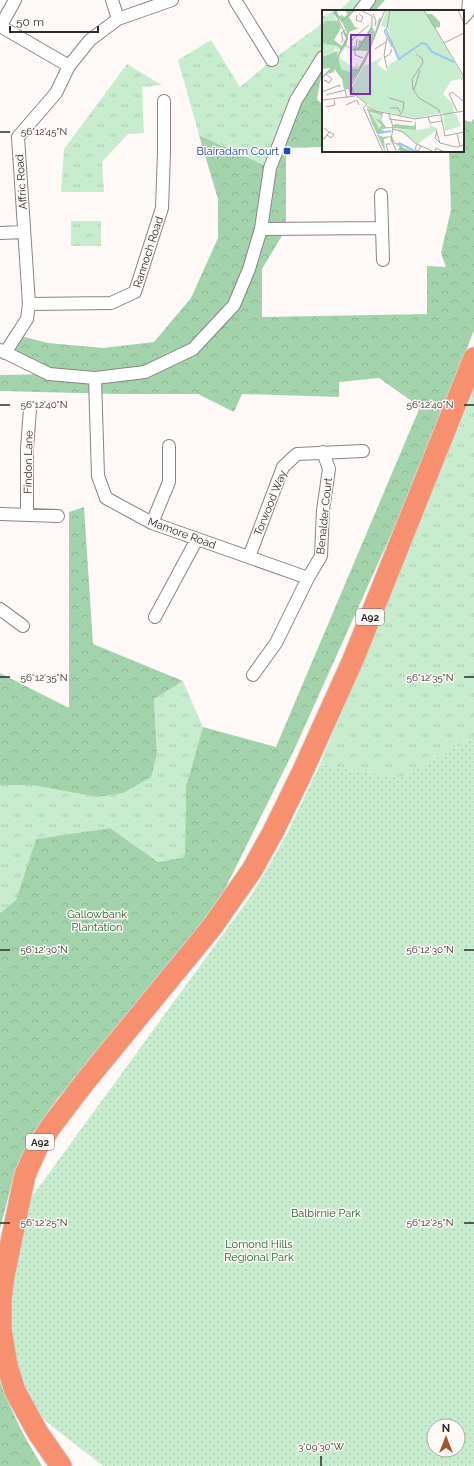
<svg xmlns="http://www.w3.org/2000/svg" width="474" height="1466" font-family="Raleway,sans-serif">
  <defs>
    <pattern id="grass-tufts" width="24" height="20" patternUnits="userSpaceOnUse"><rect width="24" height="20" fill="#c8edce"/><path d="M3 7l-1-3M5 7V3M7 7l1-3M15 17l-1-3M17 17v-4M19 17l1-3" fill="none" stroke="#acccb1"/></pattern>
    <pattern id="forest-crowns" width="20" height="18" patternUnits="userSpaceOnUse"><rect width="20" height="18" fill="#a3d3ab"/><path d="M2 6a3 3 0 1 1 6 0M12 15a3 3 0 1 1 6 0" fill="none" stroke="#8db593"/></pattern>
    <pattern id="park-dots" width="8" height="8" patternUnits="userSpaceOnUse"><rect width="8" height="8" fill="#c8edce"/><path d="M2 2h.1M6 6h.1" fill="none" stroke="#acccb1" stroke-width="1.8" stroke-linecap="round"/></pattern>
  </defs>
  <rect width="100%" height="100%" fill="#fef9f7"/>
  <!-- grass -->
  <path fill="url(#grass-tufts)" d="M350,0H367L360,11H339Z
    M323,23V57L270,168L199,135L178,60L211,40L240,87L272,60Z
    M127,64L162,85L142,87L144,133L128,134L102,162L104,192H61L64,149Z
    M71,221H101V246H71Z
    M474,390V738L400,778L320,764Z
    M183,681L203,727L186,786L185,857L158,862L110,828L36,839L16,900L0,913V785H32L97,797L157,754L154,699Z"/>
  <!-- forest -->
  <path fill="url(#forest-crowns)" d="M369,0H385L375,11H360Z
    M323,57V74L321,77L317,99L323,105V147L286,148V229L262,269V317L427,314V266L446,267L441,253L451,210L449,151H463V120L472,122L474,118V330L443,412L393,530L295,748L220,899L180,951L57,1099L37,1129L22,1155L12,1182L0,1229V913L16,900L36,839L110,828L158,862L185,857L186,786L203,727L276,747L420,407L379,378L339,382V397L242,394L234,412L198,394H119L0,391V375L47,374L5,353L17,335L48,343L103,348L154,342L191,298L218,238V199L199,135L270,168Z
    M84,507L93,644L183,681L154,699L157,754L151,777L123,793L97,797L32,785H0V673L69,708V512Z
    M0,1381C11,1411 25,1439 42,1466H0Z"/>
  <!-- park -->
  <path fill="url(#park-dots)" fill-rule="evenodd" d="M474,738V1466H103L39,1416L25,1386L19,1370L9,1319L11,1289L28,1202L253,893L287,834L320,764L400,778ZM434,1426H458V1450H434Z"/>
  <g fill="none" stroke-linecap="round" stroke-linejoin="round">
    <defs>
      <path id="minor" d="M112,0L118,19
        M235,0L272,60
        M360,11L369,0
        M463,18L468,12L469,0
        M0,26L69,66
        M0,27L15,0
        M382,228L383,260
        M261,229L382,228L381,195
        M0,233L24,232
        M29,304L111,303L135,292L162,208L164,152V101
        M0,350L49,374L95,378L145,372L193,349L234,305L249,269L261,229L270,168L296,100L323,57
        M5,353L27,319L29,304L18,137L56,93L69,66L90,40L118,19L172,0
        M95,378L98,476L106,498L152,523L308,578
        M0,514L58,516
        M27,515V449L30,409
        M152,523L169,482V446
        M249,557L283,467L297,454L363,451
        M0,609L23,626
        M155,617L197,539
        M253,675L276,643L308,578L321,556L323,510L329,469L323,452"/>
      <path id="trunk" d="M61,1466L38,1433L15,1391L7,1365L1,1329V1299L4,1276L25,1175L38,1146L52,1125L84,1083L212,927L252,870L273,832L301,775L353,660L474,358"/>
    </defs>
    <!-- minor casing -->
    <use href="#minor" stroke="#888483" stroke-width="14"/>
    <!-- trunk casing -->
    <use href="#trunk" stroke="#d5d5d5" stroke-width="23"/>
    <!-- minor -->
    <use href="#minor" stroke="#fff" stroke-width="12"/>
    <!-- trunk -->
    <use href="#trunk" stroke="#f6906f" stroke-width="21"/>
  </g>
  <!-- ticks -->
  <path fill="none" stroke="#2f2d2c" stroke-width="1.5" d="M0,132H10M0,405H10M464,405H474M0,677H10M464,677H474M0,950H10M464,950H474M0,1223H10M464,1223H474M321,1456V1466"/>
  <!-- markers -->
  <rect fill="#1a4fb4" stroke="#fef9f7" stroke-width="1.5" x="283" y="147" width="8" height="8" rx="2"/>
  <g text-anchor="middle" stroke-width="3" stroke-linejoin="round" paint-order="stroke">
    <!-- shield labels -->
    <g fill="#fef9f7" stroke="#6d6a69" stroke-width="1">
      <rect x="356" y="609" width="28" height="16" rx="3"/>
      <rect x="26" y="1134" width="28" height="16" rx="3"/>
    </g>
    <g font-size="10" font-weight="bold" fill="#2f2d2c">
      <text x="370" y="621">A92</text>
      <text x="40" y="1146">A92</text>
    </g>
    <!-- transit labels -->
    <g font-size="11" fill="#164399" stroke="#fef9f7" text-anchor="end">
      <text x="279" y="155">Blairadam Court</text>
    </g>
    <!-- street labels -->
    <g font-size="11" fill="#2f2d2c" stroke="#fef9f7">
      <text transform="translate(21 182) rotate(-94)" y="4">Affric Road</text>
      <text transform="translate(148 252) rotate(-72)" y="4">Rannoch Road</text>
      <text transform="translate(28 462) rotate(-89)" y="4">Findon Lane</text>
      <text transform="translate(270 503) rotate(-68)" y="4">Torwood Way</text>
      <text transform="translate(324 516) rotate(-84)" y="4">Benalder Court</text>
      <text transform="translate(182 533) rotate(20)" y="4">Mamore Road</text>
    </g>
    <!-- park labels -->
    <g font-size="11" fill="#1c6331" stroke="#fef9f7">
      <text x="97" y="918">Gallowbank<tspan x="97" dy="13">Plantation</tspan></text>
      <text x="326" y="1217">Balbirnie Park</text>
      <text x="259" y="1248">Lomond Hills<tspan x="259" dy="13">Regional Park</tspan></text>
    </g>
  </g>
  <!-- overview -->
  <g transform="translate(322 10)">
    <rect width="142" height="142" fill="#fef9f7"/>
    <path d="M15,36L18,42L23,36L24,37L17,46L21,48H18L29,56L33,57L36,52V59L26,62L18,58ZM47,103L59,105L57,119L53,115ZM107,114L116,119L96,134L75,119L94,120L108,118Z" fill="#c8edce"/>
    <path d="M15,0L17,6L20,5L22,7L25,5L24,0H32L27,7L33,17L37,18L27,22L25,34L19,41L15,36H2L0,33V15L3,11L0,7ZM10,3L20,12L25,23L20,22L24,28L20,36L12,30L19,18L16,10L7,11L3,6ZM104,4H110L118,12V17L112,18ZM57,8H59L55,21L41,55L29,72L31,84H28L26,79L22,80L20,69L12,59V62L5,64L12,56L16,45L10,58L4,64L0,66L9,58L0,59V47L15,41L19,59L28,62L30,59H36L46,41L26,40L36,37L37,30L40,31L49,17L47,12L53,22ZM45,98L61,103L59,110L64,117H71L72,114L92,116L94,110V120L70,118L59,119L65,123L55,124L61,127L70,126L73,133H78L97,142L81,135L80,138L89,142L78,141L77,136L71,133L68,127L62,129L63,142L49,111ZM48,102L59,105L58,110L54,109L59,115L57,119Z" fill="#a3d3ab" fill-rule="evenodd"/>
    <path d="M64,0H102L141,67L140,71L138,69L129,71L121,84L131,94L132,105L134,104L139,116L123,121L121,103L94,108L53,100L30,82L29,78L42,56L61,47L55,54L64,61L68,54L75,50L66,18L59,16ZM10,3L16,11H3L0,15V9L3,10L1,8ZM0,33L15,36L16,40L13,38L12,42L0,47Z" fill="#c8edce"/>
    <path fill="none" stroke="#99c9f1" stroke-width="2" d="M64,20L77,49L100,33L104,34L110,42L132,52M56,123L69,121M77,133L94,142"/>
    <path fill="none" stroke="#aba7a6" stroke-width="1" d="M68,0L65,18L62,21L70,37M102,0L141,65L142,78M136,0L142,13M51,4L54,11L53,16M35,5L34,10L39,12L41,7L37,4M19,12L32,1L38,0M34,26L47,15M19,33L21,30L19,23L23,20M122,33L142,23M23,35L31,40L37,39L50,17V6L39,0M30,37H34L35,29M29,39L30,30L34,26M53,39L64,32M33,40V45L41,48M94,44L100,48L101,53L90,69L91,79L97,88L117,100L118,103M62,48L69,43V39M65,58L62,45L65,28M4,64L10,69L7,73L2,70L5,71M0,68L11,57L25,28L12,0M92,80L98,60M0,82L18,75L17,77M4,85L23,80L25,88M67,88L82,92L81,100L77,106M0,90L33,86M24,95L35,90L37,95M45,96L54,101L93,109L142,101M4,97L13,95L12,90M41,97L61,142M42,97L45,94L32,84L29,75L43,51L63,0M68,98H76L78,102M135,101L127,84L130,82L141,91M67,104L71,117L69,130L75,142M119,105L123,126L142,122M106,107L108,113L120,111M67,109L90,112M71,119L81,122L93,133L112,142M114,120L118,133L134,137L142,135M115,121L113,128L118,133M135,124L138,136M5,125L9,128L12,124L7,122M0,128L2,129L7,122L2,118M95,134L93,139L96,141L99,136M76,140L80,138L90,142M66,142L64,134H69M113,142L114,138L122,142"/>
    <path fill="#7b2cbf" fill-opacity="0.15" stroke="#7b2cbf" stroke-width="2" d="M29,25H48V84H29Z"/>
    <rect width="142" height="142" fill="none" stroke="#2f2d2c" stroke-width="2"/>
  </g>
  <g font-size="10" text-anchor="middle" fill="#2f2d2c" stroke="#fef9f7" stroke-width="3" stroke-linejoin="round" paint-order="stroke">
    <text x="44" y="135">56°12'45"N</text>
    <text x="44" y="408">56°12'40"N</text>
    <text x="430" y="408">56°12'40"N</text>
    <text x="44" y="681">56°12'35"N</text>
    <text x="430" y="681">56°12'35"N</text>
    <text x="44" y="953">56°12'30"N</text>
    <text x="430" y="953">56°12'30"N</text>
    <text x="44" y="1226">56°12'25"N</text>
    <text x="430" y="1226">56°12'25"N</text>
    <text x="321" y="1450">3°09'30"W</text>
  </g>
  <!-- north arrow -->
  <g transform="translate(446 1438)"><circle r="19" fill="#fef9f7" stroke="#aba7a6"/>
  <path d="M0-3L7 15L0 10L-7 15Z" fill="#9b562a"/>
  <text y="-6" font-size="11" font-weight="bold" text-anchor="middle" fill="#2f2d2c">N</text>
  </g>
  <!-- scale -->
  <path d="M10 26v6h88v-6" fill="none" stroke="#2f2d2c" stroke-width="2"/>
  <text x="16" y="26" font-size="12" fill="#2f2d2c" stroke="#fef9f7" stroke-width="3" paint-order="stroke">50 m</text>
</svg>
